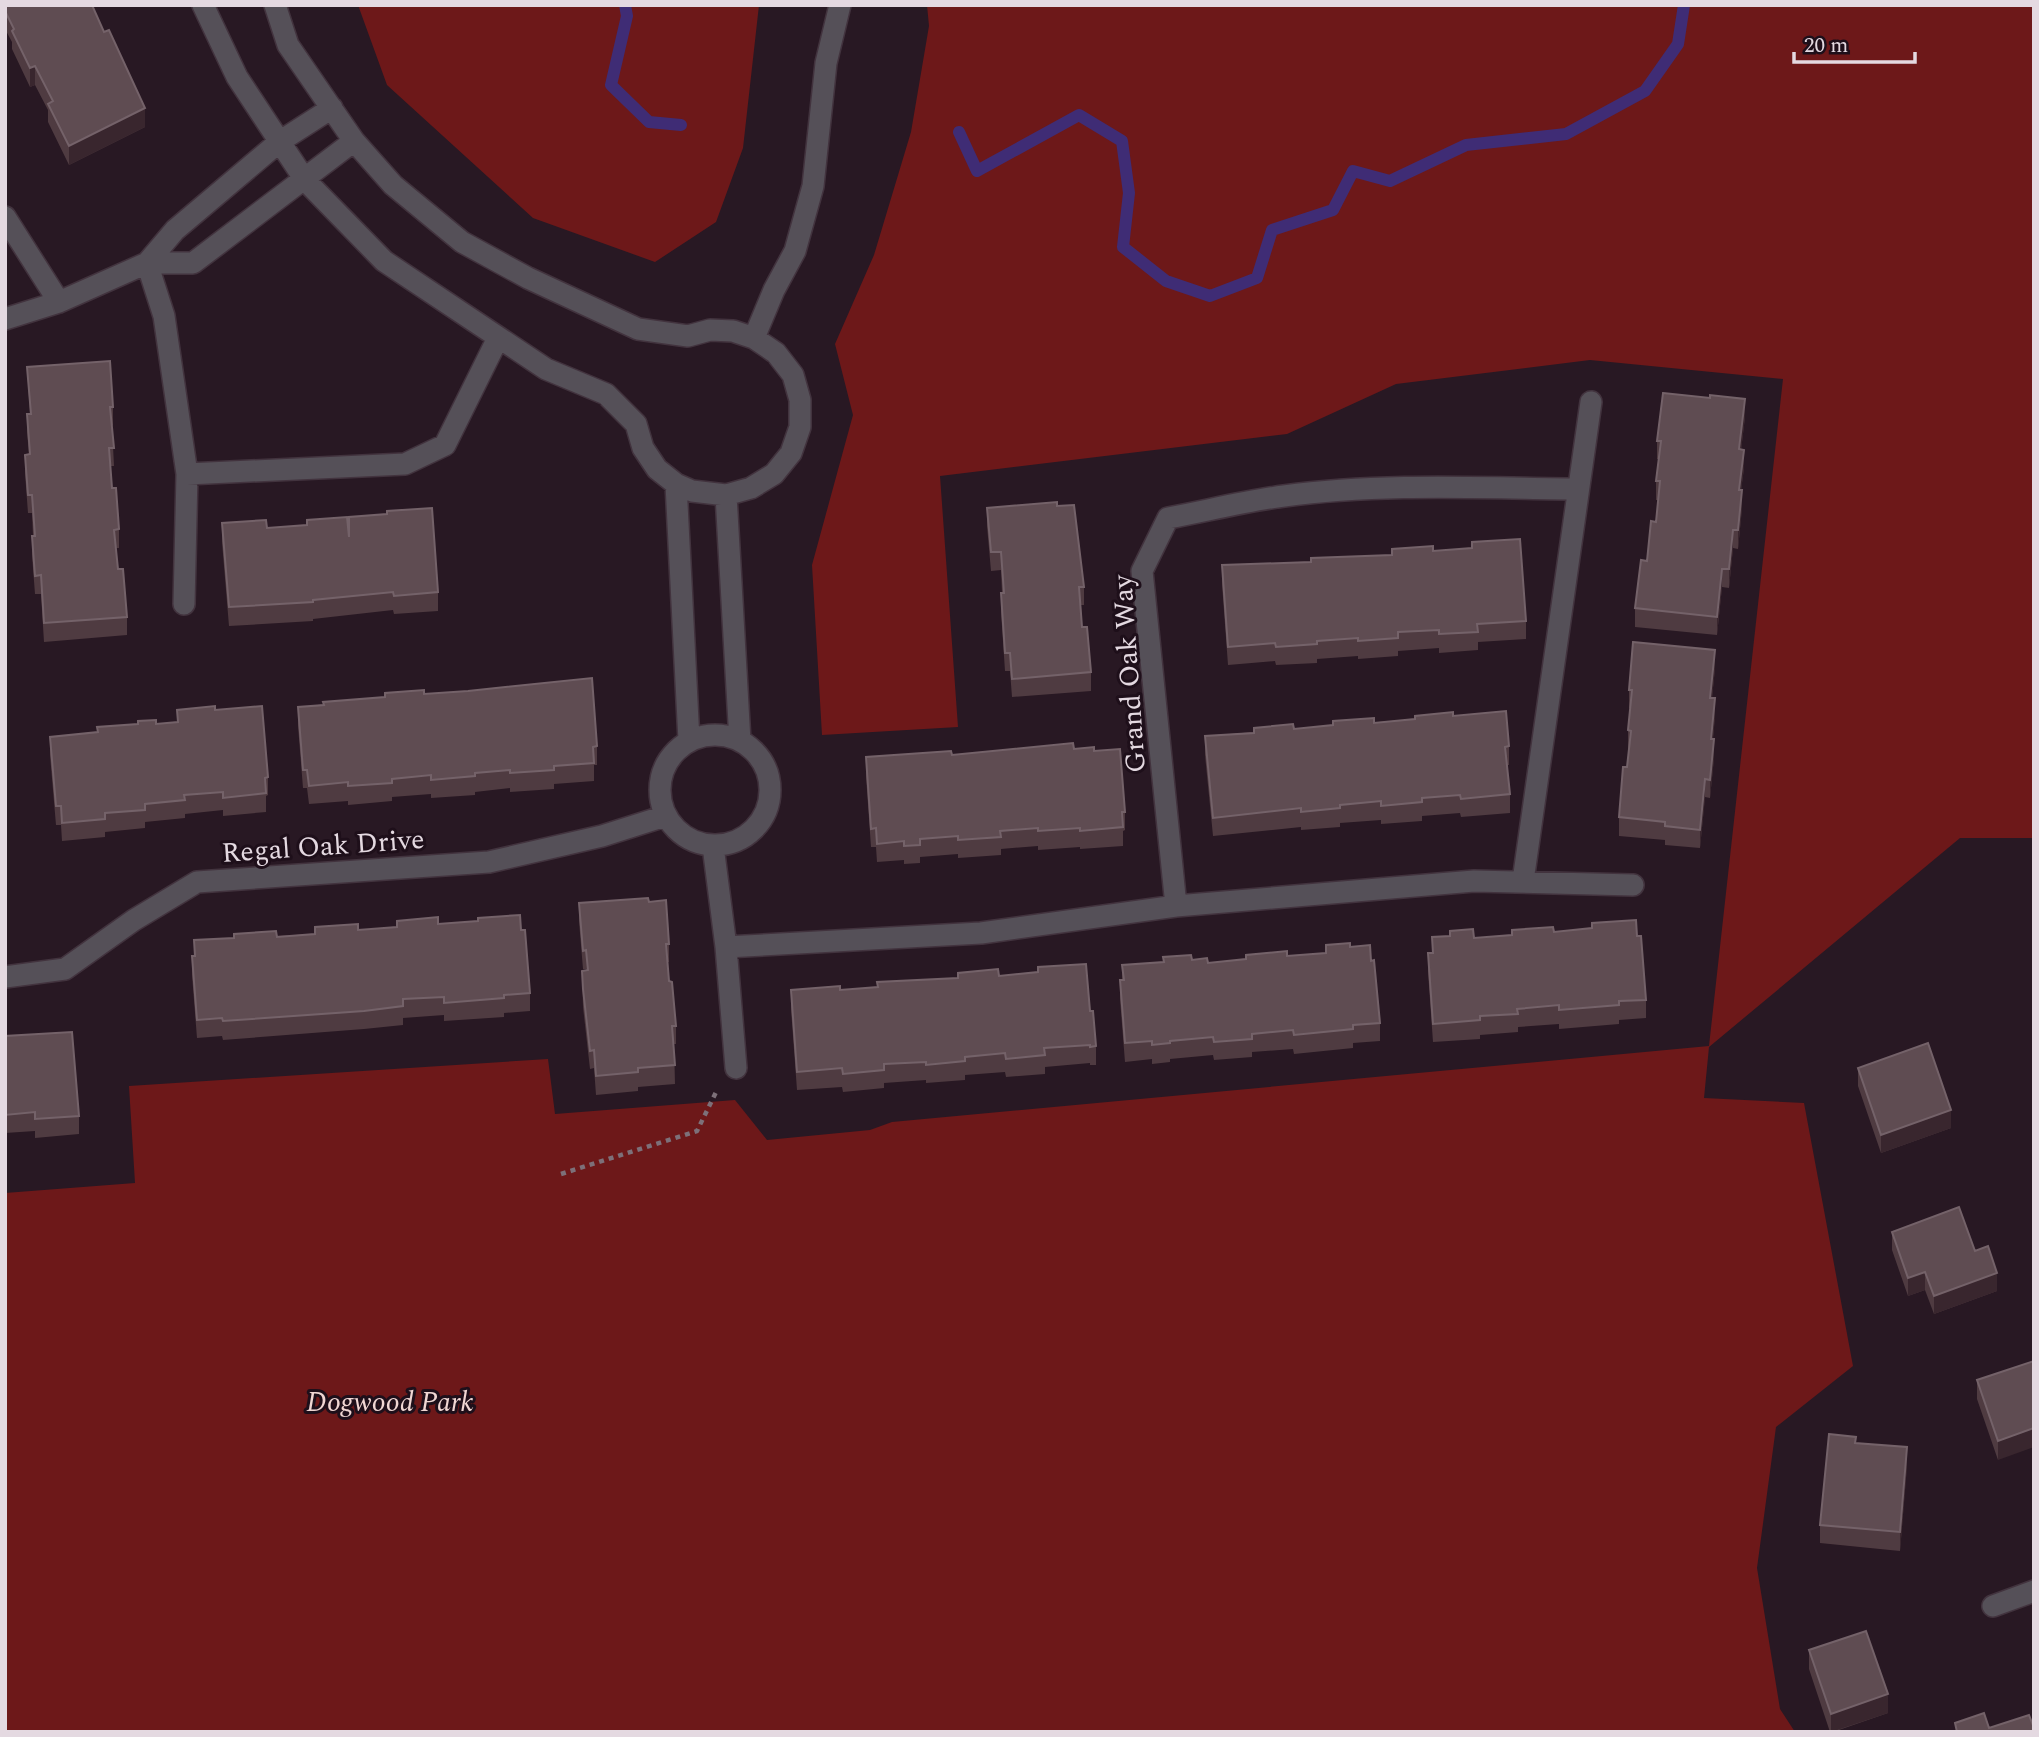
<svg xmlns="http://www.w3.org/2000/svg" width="2039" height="1737" font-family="Spectral,serif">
  <rect width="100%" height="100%" fill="#281823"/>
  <!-- green -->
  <path fill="#6d1819" d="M358,5H759L743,148L716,222L655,262L533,218L387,85Z
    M927,5H2034V838H1960L1709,1047L1704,1098L1804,1103L1853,1366L1776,1427L1757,1568L1780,1709L1795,1732H5V1193L135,1183L129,1086L548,1059L555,1114L735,1100L767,1140L870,1130L892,1122L1709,1046L1783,379L1590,360L1396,384L1287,434L940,476L958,727L822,735L812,565L853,415L835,344L874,255L911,132L929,26Z"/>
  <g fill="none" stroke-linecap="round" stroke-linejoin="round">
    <!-- stream -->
    <path stroke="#3f2c75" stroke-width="12" d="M625,5L627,16L611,85L649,122L681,125
      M959,132L977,171L1079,115L1122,141L1129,193L1123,247L1166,281L1210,296L1257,278L1272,230L1333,210L1353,171L1390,181L1466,145L1566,134L1645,91L1678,44L1684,5"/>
    <defs>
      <path id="minor" d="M203,5L237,77L305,180L384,261L546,369L606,394L636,424L643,448L657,469L676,484L692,491L726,495L751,488L774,474L791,453L800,427V400L793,375L776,353L754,338L733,331L710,330L688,336L638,329L528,278L462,242L393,185L354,141L288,45L275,5
        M5,217L59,302
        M147,263L164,316L187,474L184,604
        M147,263L175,230L279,142L332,108
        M5,319L59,302L147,263H193L354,141
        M754,338L774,290L795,251L813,186L826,63L840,5
        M187,474L405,464L445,445L498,338
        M676,484L689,741
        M726,495L740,741
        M660 790a55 55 0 1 1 110 0a55 55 0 1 1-110 0Z
        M713,846L726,947L736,1068
        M1523,881L1591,402
        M1176,906L1142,571L1168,518C1206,511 1245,501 1284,496C1380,483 1481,488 1578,489
        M726,947L981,933L1176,906L1474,881L1633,885
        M5,977L65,969L134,920L197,882L489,862L602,836L665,816
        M1993,1606L2034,1591"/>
    </defs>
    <!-- minor casing -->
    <use href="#minor" stroke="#42333e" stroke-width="24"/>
    <!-- path -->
    <path stroke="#7d7079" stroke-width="4.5" stroke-dasharray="5 5" stroke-linecap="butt" d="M561,1174L697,1131L717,1090"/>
    <!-- minor -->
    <use href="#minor" stroke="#555058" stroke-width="21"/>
  </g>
  <!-- wall -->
  <path fill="#4f3b41" d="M5,5L145,127L69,165L48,122V110L35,85L30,87L12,49V42L5,29Z
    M27,367L113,407V425L112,426L114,466H110L112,488L119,529V548H116L118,569L127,617V635L44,642L41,594H35L32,555V536H33L32,513H28L25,473V455L29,454L27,432V414H30Z
    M1745,417L1741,450L1744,468L1741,490L1742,508L1738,549L1733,548L1729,588L1722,587L1717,635L1635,627V608L1656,522L1658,500H1656V481L1659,459H1657V441Z
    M1057,506L1084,587V605H1081L1082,627L1091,672V691L1012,697L1010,671H1005L1001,612V593H1002L1001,570L991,571L987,526V508Z
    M222,523L349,537L438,592V611L394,614L393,610L313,619V621L229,626L222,542Z
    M1433,551L1526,621V639L1478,642V650L1439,653V648L1398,651V656L1358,659V656L1317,659V663L1276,665L1275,661L1228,665L1222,584V565L1311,562Z
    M1715,668L1712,698L1715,716L1713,739L1714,758L1710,798L1705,797L1700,848L1665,845V840L1619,836V817L1627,767L1629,749H1628V730L1630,708H1629V690Z
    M424,694L597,746V765H594V781L554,784V789L510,792V788L475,792V795L431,798V794L392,797V801L348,805V801L309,804L307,788H303L298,726V707Z
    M177,710H215L268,777V795L266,796V812L223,816V810L185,814V818L145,822V828L105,832V837L62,841L61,825H56L50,755V737L97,732V727L177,723Z
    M1453,716L1509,746V765H1507L1510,794V813L1461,817L1460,813L1422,816V821L1381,824V820L1340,823V827L1301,830V827L1213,836L1205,755V736Z
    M1074,749L1094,751L1125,812V830L1123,831V846L1080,849V847L1038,850V846L1001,849V855L958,858V854L920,857V863L904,864V860L877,862L876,847H871L866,776V757L952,755Z
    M649,902L669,944V962H667L669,981L676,1026V1044H674L675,1084L638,1087V1091L596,1095L594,1068L590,1069L583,1007L582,971L587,970L586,969H583L579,921V903Z
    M438,924L521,930L530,993V1011L504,1013V1017L444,1021V1015L403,1018V1025L364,1029L223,1040L222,1036L197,1038L192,975V956H194V940L315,934V927L358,930Z
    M1554,932L1637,936L1646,1000V1018L1619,1020V1024L1559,1029V1024L1518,1027V1032L1480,1035V1039L1433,1042L1428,972V953H1432V937L1450,936L1474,938Z
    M1350,947L1371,961L1380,1023V1041L1353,1043V1048L1294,1054L1293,1049L1252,1052V1057L1214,1060L1213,1055L1170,1059V1062L1152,1064V1059L1125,1062L1120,999V980H1122V965L1192,960L1208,963L1326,953Z
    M999,976L1090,1011L1096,1046V1065H1090V1063L1045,1067V1074L1006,1077L1005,1072L965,1075V1080L926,1083V1080L884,1083V1088L843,1092L842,1087L797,1090L791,1009V990H840Z
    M5,1036L79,1116V1134L35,1138V1131L5,1133Z
    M1858,1068L1951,1128L1881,1153L1858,1086Z
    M1892,1232L1975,1251L1997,1291L1934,1314L1925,1290L1908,1296L1892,1250Z
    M2034,1361L1998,1460L1977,1399V1380Z
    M1907,1466L1900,1551L1820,1543V1525Z
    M1809,1650L1888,1713L1833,1732H1830L1809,1669Z"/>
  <!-- shaded-wall -->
  <path fill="#39262e" d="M35,66V85L30,87V68Z
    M145,108V127L69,165V146Z
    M1745,399V417L1739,468V449Z
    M1744,450V468L1739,508V490Z
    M1742,490V508L1738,549V530Z
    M1733,530V548L1729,588V569Z
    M1722,569V587L1717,635V617Z
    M1715,650V668L1710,717V698Z
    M1715,698V716L1711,757V739Z
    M1714,739V758L1710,798V780Z
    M1705,779V797L1700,848V830Z
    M1951,1110V1128L1881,1153V1135Z
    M1925,1272V1290L1908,1296V1278Z
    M1997,1273V1291L1934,1314V1296Z
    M2034,1428V1447L1998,1460V1441Z
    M1907,1447V1466L1900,1551V1532Z
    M1888,1694V1713L1831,1732V1714Z"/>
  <!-- building -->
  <path fill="#5f4c52" stroke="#746269" stroke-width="2" d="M5,5H92L104,32L109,30L145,108L69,146L48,104L53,101L35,66L30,68L12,31L14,29L5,11Z
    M110,361L113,407H110L114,448H109L112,488H116L119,529L114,530L118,569H123L127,617L44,623L41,575L35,576L32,536H35L32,495H28L25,455L30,454L27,414H31L27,367Z
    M1663,393L1710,398V395L1745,399L1739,449L1744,450L1739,490H1742L1738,530H1733L1729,569H1722L1717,617L1635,608L1641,560L1647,561L1651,521L1656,522L1660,481H1656L1661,441H1657Z
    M1057,502V506L1074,505L1084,587H1079L1082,627H1087L1091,672L1012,679L1010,653H1005L1001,593H1004L1001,552H991L987,508Z
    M432,508L438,592L394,596L393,592L313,600V602L229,607L222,523L266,520L267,528L307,525V520L347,517L349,537V517L387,514V511Z
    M1520,539L1526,621L1477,624L1478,632L1439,634V630L1398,632V638L1358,641V638L1317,641V644L1276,647L1275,643L1228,647L1222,565L1311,562V558L1392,555V549L1433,546V551L1472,548V542Z
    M1633,642L1715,650L1710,698H1715L1711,739H1714L1710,780L1705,779L1700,830L1665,826V822L1619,817L1623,767H1627L1631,731L1628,730L1632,690H1629Z
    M592,678L597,746L593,747L594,763L554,766V770L510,773V770L475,773V776L431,780V775L392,779V783L348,786V782L309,786L307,770H303L298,707L324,705L323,702L385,697V693L424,690V694L468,691Z
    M215,706V710L262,706L268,777L265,778L266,793L223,798V792L184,795L185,800L145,804V810L105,813V819L62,823L61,806H56L50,737L98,732L97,727L138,724V721L156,720V724L178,722L177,710Z
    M1506,711L1509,746L1505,747L1510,794L1461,799L1460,795L1422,798V802L1381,806V801L1340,805V808L1301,812V808L1213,818L1205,736L1254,733V728L1293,724L1294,729L1333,725V721L1374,718V723L1415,719V716L1453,712V716Z
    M1073,743L1074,749L1094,747V751L1120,749L1125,812H1122L1123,827L1080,831V828L1038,831V828L1000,831L1001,837L958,840V836L920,839V845L904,846V841L877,844L876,828L871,829L866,757L951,751L952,755Z
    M648,898L649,902L666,900L669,944H666L669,981L672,982L676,1026H672L675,1065L638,1068V1072L596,1076L594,1050L590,1051L583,989L582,971L588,970L586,950L583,951L579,903Z
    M520,915L521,930H525L530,993L504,995V998L444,1003V997L403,999V1006L364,1011L223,1021L222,1018L197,1020L192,956H195L194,940L234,938V934L276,931L277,937L315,934V927L358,924V930L397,927V921L438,917V924L478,921V918Z
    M1636,920L1637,936H1641L1646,1000L1619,1001V1005L1559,1010V1005L1517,1009L1518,1014L1480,1016V1020L1433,1024L1428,953H1433L1432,937L1450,936V931L1473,929L1474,938L1512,935V930L1553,927L1554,932L1592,928V923Z
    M1350,943V947L1370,945L1371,961L1374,960L1380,1023L1353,1025V1029L1294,1035L1293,1030L1252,1034V1039L1214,1042L1213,1037L1170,1041V1043L1152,1045V1041L1125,1043L1120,980H1124L1122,965L1164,962L1163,957L1191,955L1192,960L1207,958L1208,963L1246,959V955L1287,951V956L1326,953V945Z
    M1086,964L1090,1011H1093L1096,1046L1090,1047V1045L1044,1048L1045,1055L1006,1059L1005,1053L965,1057V1061L926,1065V1062L884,1064V1070L843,1074L842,1068L797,1072L791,990L840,986V990L878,987L877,982L958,978V973L998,969L999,976L1038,972V967Z
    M72,1032L79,1116L35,1119V1112L5,1115V1036Z
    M1928,1043L1951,1110L1881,1135L1858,1068Z
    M1959,1207L1975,1251L1988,1246L1997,1273L1934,1296L1925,1272L1908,1278L1892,1232Z
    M2034,1361V1428L1998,1441L1977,1380Z
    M1829,1434L1856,1437L1855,1443L1907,1447L1900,1532L1820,1525Z
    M1866,1631L1888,1694L1831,1714L1809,1650Z
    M1984,1713L1989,1728L2029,1715L2034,1728V1732H1957L1955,1723Z"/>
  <g text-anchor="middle" stroke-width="6" stroke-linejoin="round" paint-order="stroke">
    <!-- street labels -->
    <g font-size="28" fill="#e4d9e1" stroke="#1e0f1a">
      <text transform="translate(1128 674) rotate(-94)" y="10">Grand Oak Way</text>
      <text transform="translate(323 845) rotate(-4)" y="10">Regal Oak Drive</text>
    </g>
    <!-- park labels -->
    <g font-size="28" font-style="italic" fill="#f0d6d3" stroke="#1e0f1a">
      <text x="390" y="1411">Dogwood Park</text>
    </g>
  </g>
  <!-- border -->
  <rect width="2039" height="1737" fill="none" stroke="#e4d9e1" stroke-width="14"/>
  <!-- scale -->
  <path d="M1794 52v10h121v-10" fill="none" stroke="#e4d9e1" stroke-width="3.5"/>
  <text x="1804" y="52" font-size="21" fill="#e4d9e1" stroke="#1e0f1a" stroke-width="5" paint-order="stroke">20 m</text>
</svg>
